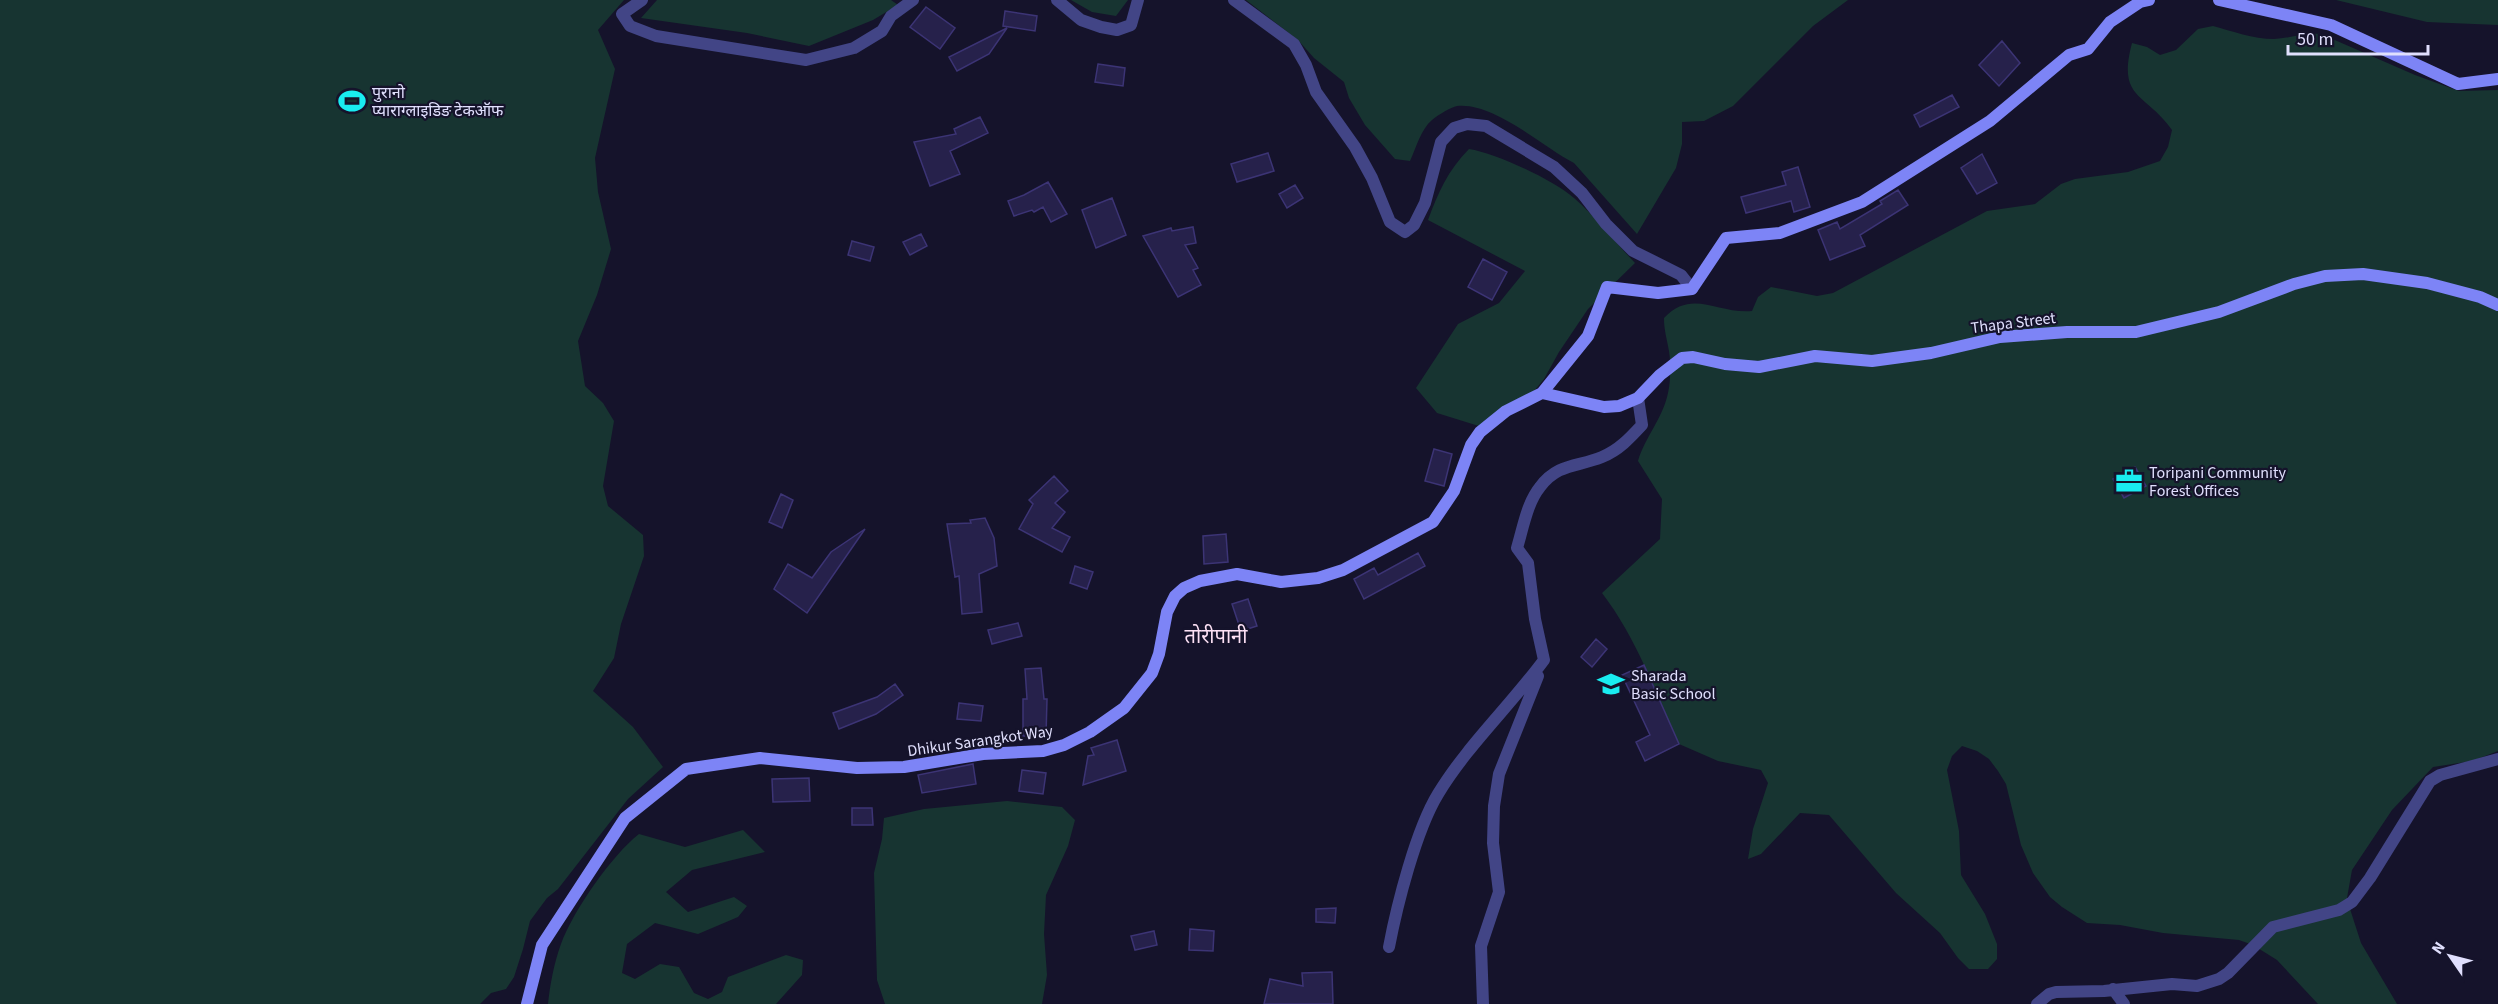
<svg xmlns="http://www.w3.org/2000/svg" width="2498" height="1004" font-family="'Source Sans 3','Noto Sans Devanagari',sans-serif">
  <rect width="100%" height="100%" fill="#15132b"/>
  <!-- green -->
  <path fill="#173431" d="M0,0H624L598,30L615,69L595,158L598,192L611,249L597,295L578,341L585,386L603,403L614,421L603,486L608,506L643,535L644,556L621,624L614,658L593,691L633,727L663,767L628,799L558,889L547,898L530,921L523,949L514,977L506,989L491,993L480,1004H0Z
    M657,0H891L898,5L873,20L809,46L747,33L641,18Z
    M1071,0H1128L1116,16L1092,12Z
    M1246,0H1848L1813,26L1733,106L1704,121L1682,122V144L1676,168L1637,234L1574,163C1543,147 1494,102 1457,106C1451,107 1438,115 1432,120C1421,129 1416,148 1410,161L1395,159L1365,125L1349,98L1344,82L1314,58L1298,40Z
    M2336,0H2498V25L2427,22Z
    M2213,26C2232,31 2253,39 2274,39C2290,38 2305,33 2321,34L2415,75L2459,91L2498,90V751L2472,761L2433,767L2392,810L2352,870L2347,898L2351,912L2361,943L2397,1004H2318L2277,960L2253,945L2239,940L2163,933L2120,925L2087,923L2062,907L2050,897L2033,873L2021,845L2006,784L1998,771L1989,759L1977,751L1962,746L1952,756L1947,770L1959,831L1961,875L1985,914L1997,944V959L1988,969H1969L1958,958L1940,933L1896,893L1829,815L1800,813L1761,854L1748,859L1753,829L1768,783L1761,770L1718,761L1679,744C1656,693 1636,637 1602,593L1660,539L1662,499L1638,461C1645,437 1663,418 1668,393C1671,380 1671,358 1668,346C1666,335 1664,329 1664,318C1692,288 1717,314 1752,311L1758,297L1771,287L1817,296L1833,293L1987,211L2035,204L2061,184L2075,179L2128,172L2160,161L2168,147L2172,130C2145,92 2117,100 2132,43L2147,47L2160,55L2176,50L2198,29Z
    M1469,149C1496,153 1553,180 1574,198C1596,217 1615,242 1635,263L1588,309L1559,352L1544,379L1530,396L1482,427L1437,413L1416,388L1458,324L1499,303L1525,271L1428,220C1438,193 1448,170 1469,149Z
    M1007,801L1062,807L1075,820L1068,846L1046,895L1044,934L1047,975L1042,1004H885L877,980L874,873L882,839L884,818L924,809Z
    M743,830L765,852L692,870L666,892L688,912L734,897L747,906L738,917L698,934L655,923L627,944L622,973L635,979L660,964L679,967L694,993L708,999L722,992L728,977L786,955L803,960L802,975L776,1004H548C550,985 554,963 561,944C573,911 612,855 639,834L685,847Z"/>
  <!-- building -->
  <path fill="#26214b" stroke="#3c3475" stroke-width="1.5" d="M926,7L955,28L940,49L910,27Z
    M1005,11L1037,16L1035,31L1003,26Z
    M1007,28L989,54L957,71L949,57Z
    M2002,41L2020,63L1999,86L1979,65Z
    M1098,64L1125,68L1123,86L1095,82Z
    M1952,95L1959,107L1920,127L1914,115Z
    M980,117L988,133L950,151L960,174L930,186L914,142L956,134L954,129Z
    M1268,153L1274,171L1237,182L1231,164Z
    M1982,154L1997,183L1977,194L1961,168Z
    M1798,167L1810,207L1794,212L1791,201L1746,213L1741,197L1786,185L1782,172Z
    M1048,182L1067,214L1051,222L1043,207L1034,212L1032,210L1014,216L1008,201L1024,195Z
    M1295,185L1303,198L1287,208L1279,194Z
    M1898,190L1908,205L1860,235L1865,246L1830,260L1818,230L1837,222L1840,229L1882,204L1880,201Z
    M1112,198L1126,235L1096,248L1082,210Z
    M1193,227L1196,243L1185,245L1198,268L1193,270L1201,285L1178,297L1143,236L1171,228L1172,231Z
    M921,234L927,246L910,255L903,242Z
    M852,241L874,247L870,261L848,255Z
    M1483,259L1507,272L1492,300L1468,287Z
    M1434,449L1452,454L1444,486L1425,481Z
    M2135,467L2146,486L2124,498L2113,479Z
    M1054,476L1068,491L1055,503L1065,512L1052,528L1070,537L1062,552L1019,529L1033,504L1029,500Z
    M781,494L793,500L782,528L769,522Z
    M985,518L994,538L997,566L979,574L982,612L962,614L959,576L955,577L947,524L971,523L970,520Z
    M865,529L807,613L774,589L788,564L812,578L831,552Z
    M1226,534L1228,562L1204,564L1203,536Z
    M1418,553L1425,566L1364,599L1354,579L1374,568L1378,575Z
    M1075,566L1093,572L1087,589L1070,583Z
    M1248,599L1257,626L1241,631L1232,604Z
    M1018,623L1022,636L992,644L988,630Z
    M1596,639L1607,649L1592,667L1581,657Z
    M1644,665L1679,744L1645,761L1636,742L1650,735L1622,675Z
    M1041,668L1044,699H1047L1046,736H1023V699H1027L1025,669Z
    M895,684L903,695L876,714L839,729L833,713L877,697Z
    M959,703L983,706L981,721L957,719Z
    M1117,740L1126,771L1083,785L1088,756L1094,755L1091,748Z
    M973,764L976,784L922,793L918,775Z
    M1022,770L1046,773L1043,794L1019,791Z
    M809,778L810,801L773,802L772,779Z
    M852,808H872L873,825H852Z
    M1336,908L1335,923L1316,922V909Z
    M1190,929L1214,931L1213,951L1189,950Z
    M1154,931L1157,945L1135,950L1131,936Z
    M1332,972L1333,1004H1264L1270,979L1303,986L1302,973Z"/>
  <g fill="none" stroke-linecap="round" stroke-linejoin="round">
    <!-- street -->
    <path stroke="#424586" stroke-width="12" d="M642,0L622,14L630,26L656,36L806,60L854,48L882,31L891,16L913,0
      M1057,0L1081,20L1101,27L1117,30L1131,25L1138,0
      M1234,0L1294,44L1306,65L1316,92L1355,147L1372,178L1390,222L1405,232L1414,225L1425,203L1441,142L1454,128L1467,124L1486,126L1554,167L1582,193L1606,224L1633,251L1681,275L1692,289
      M1389,947C1397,905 1416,830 1438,794C1467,746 1510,706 1544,660L1535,619L1528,563L1517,548C1523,528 1527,503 1540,487C1558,463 1578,467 1602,457C1619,450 1630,438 1642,425L1638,398
      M2113,989L2124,1004
      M1483,1004L1481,946L1499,892L1493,843L1494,806L1499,774L1538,676
      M2037,1004L2049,994L2056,992L2104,991L2172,984L2197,986L2219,979L2228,973L2273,927L2339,910L2352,902L2370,878L2430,781L2440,775L2498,759"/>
    <!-- secondary -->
    <path stroke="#7d84f6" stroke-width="12" d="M2219,0L2331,25L2458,84L2498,79
      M1542,393L1604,407L1619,406L1638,398L1660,375L1682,358L1693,357L1725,364L1759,367L1815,356L1872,361L1931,353L2000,337L2067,332H2136L2219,312L2294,284L2325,276L2363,274L2427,283L2480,297L2498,305
      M527,1004L542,945L625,818L686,769L760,758L857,768L904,767L983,754L1043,751L1064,745L1090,732L1124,708L1152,673L1159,654L1167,612L1175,596L1184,588L1200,581L1237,574L1281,582L1318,578L1343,570L1433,522L1454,491L1471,445L1480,432L1506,411L1542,393L1588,336L1607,287L1658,293L1692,289L1726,238L1780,233L1862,202L1990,121L2069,55L2088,49L2110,22L2140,2L2149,0"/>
  </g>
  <!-- icons -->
  <defs>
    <symbol id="stadium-bare" viewBox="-9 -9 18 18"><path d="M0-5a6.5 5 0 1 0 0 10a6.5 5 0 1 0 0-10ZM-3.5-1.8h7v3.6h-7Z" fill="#19ecf0" stroke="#15132b" stroke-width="2.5" paint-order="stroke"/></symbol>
    <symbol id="office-bare" viewBox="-9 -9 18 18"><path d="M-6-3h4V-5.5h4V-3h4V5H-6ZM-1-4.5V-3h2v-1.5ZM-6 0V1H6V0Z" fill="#19ecf0" stroke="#15132b" stroke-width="2.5" paint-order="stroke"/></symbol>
    <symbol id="school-bare" viewBox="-9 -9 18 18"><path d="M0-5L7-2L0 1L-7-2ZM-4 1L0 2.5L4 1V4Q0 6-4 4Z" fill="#19ecf0" stroke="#15132b" stroke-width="2.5" paint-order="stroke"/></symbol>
  </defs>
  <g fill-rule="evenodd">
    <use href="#stadium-bare" x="333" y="82" width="38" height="38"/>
    <use href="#office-bare" x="2110" y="462" width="38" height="38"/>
    <use href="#school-bare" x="1592" y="665" width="38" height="38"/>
  </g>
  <g text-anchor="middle" stroke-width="4.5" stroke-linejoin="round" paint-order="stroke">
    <!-- poi labels -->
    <g font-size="16" fill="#e0dffd" stroke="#15132b" text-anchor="start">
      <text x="372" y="98">पुरानो<tspan x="372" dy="18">प्याराग्लाइडिङ टेकऑफ</tspan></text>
      <text x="2149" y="478">Toripani Community<tspan x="2149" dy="18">Forest Offices</tspan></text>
      <text x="1631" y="681">Sharada<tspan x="1631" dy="18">Basic School</tspan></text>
    </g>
    <!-- street labels -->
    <g font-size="16" fill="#e0dffd" stroke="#15132b">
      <text transform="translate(2013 322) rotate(-7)" y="6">Thapa Street</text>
      <text transform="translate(980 740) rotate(-8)" y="6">Dhikur Sarangkot Way</text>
    </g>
    <!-- quarter labels -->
    <g font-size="20" fill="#fde1f5" stroke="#15132b">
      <text x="1216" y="643">तोरीपानी</text>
    </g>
  </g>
  <!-- north arrow -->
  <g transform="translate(2450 956) rotate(305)" stroke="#15132b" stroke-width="4.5" paint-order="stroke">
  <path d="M0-4.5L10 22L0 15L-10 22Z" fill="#e0dffd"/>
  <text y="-9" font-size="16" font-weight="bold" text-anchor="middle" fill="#e0dffd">N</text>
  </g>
  <!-- scale -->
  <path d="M2288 45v9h140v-9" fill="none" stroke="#e0dffd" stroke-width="3"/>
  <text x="2297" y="45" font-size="18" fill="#e0dffd" stroke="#15132b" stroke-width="4.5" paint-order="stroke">50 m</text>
</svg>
